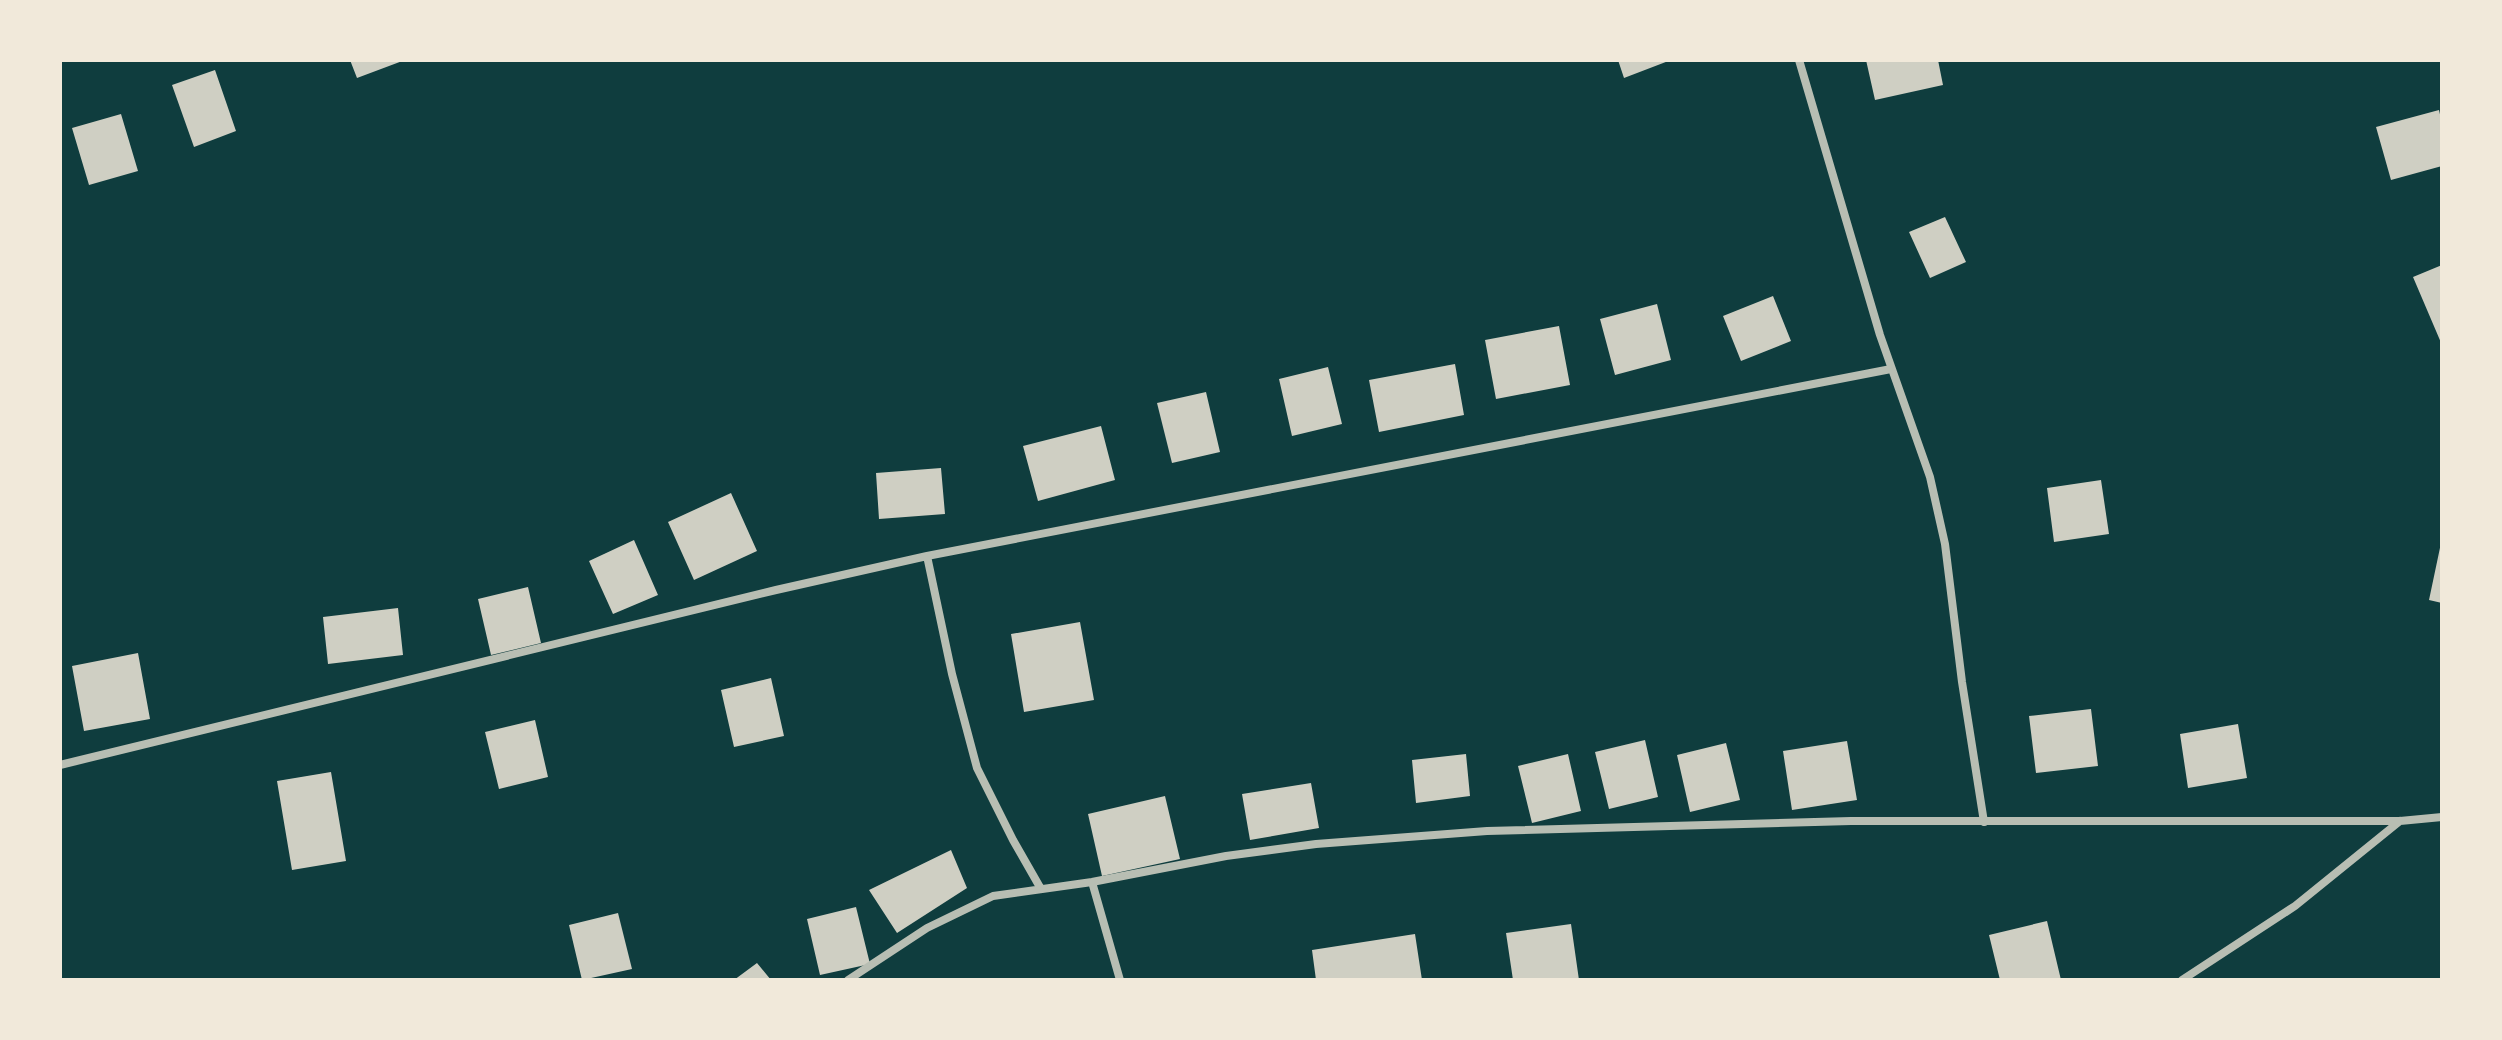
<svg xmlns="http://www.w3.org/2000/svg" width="2502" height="1040" font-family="'IBM Plex Sans',sans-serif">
  <rect width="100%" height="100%" fill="#0f3d3e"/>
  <!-- building -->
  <path fill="#cfcfc3" d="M350,60H405L357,78Z
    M1618,60H1671L1624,78Z
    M1866,60H1938L1943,85L1875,100Z
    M215,70L236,131L194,147L172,85Z
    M2439,110L2442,123V166L2391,180L2376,127Z
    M121,114L138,171L89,185L72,128Z
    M1945,217L1966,262L1930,278L1909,232Z
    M2442,265V345L2413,277Z
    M1773,296L1791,341L1741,361L1723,316Z
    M1657,304L1671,360L1615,375L1600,319Z
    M1559,326L1570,385L1496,399L1485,340Z
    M1455,364L1464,415L1379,432L1369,380Z
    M1328,367L1342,424L1292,436L1279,379Z
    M1206,392L1220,452L1172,463L1157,403Z
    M1101,426L1115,480L1038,501L1023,446Z
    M941,468L945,514L879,519L876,473Z
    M2101,480L2109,534L2054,542L2047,488Z
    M731,493L757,551L694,580L668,522Z
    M634,540L658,595L613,614L589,561Z
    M2441,543L2442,544V603L2429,600Z
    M528,587L541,643L491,655L478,599Z
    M398,608L403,655L328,664L323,617Z
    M1080,622L1094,700L1024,712L1011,634Z
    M138,653L150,719L84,731L72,666Z
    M771,678L784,736L734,747L721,690Z
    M2091,709L2098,766L2036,773L2029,716Z
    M535,720L548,777L499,789L485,732Z
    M2238,724L2247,778L2188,788L2180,734Z
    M1645,740L1658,797L1609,809L1595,752Z
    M1847,741L1857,800L1792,810L1783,751Z
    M1726,743L1740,800L1690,812L1677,755Z
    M1466,754L1470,796L1416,803L1412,760Z
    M1568,754L1581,811L1532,823L1518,766Z
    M331,772L346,861L292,870L277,781Z
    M1311,783L1319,828L1250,840L1242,794Z
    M1165,796L1180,859L1102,876L1088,814Z
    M951,850L967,888L897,933L869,890Z
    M856,907L870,964L820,975L807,919Z
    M618,913L632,969L582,980L569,925Z
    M2047,921L2061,980H2000L1989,935Z
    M1571,924L1579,980H1513L1506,933Z
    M1415,934L1422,980H1316L1312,950Z
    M757,963L771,980H734Z"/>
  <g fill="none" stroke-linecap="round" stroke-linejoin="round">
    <!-- minor -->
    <path stroke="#b8beb3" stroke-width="8" d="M1799,60L1880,335L1930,477L1945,544L1962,682L1984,822
      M927,556L952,674L977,768L1013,840L1041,889
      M60,765L776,590L927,556L1891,369
      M1092,882L1120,980
      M848,980L927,928L993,896L1092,882L1226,856L1316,844L1487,831L1851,821H2400L2442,817
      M2182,980L2295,906L2400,821"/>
  </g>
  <!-- border -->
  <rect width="2502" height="1040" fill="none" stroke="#f1e9da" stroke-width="124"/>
</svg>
